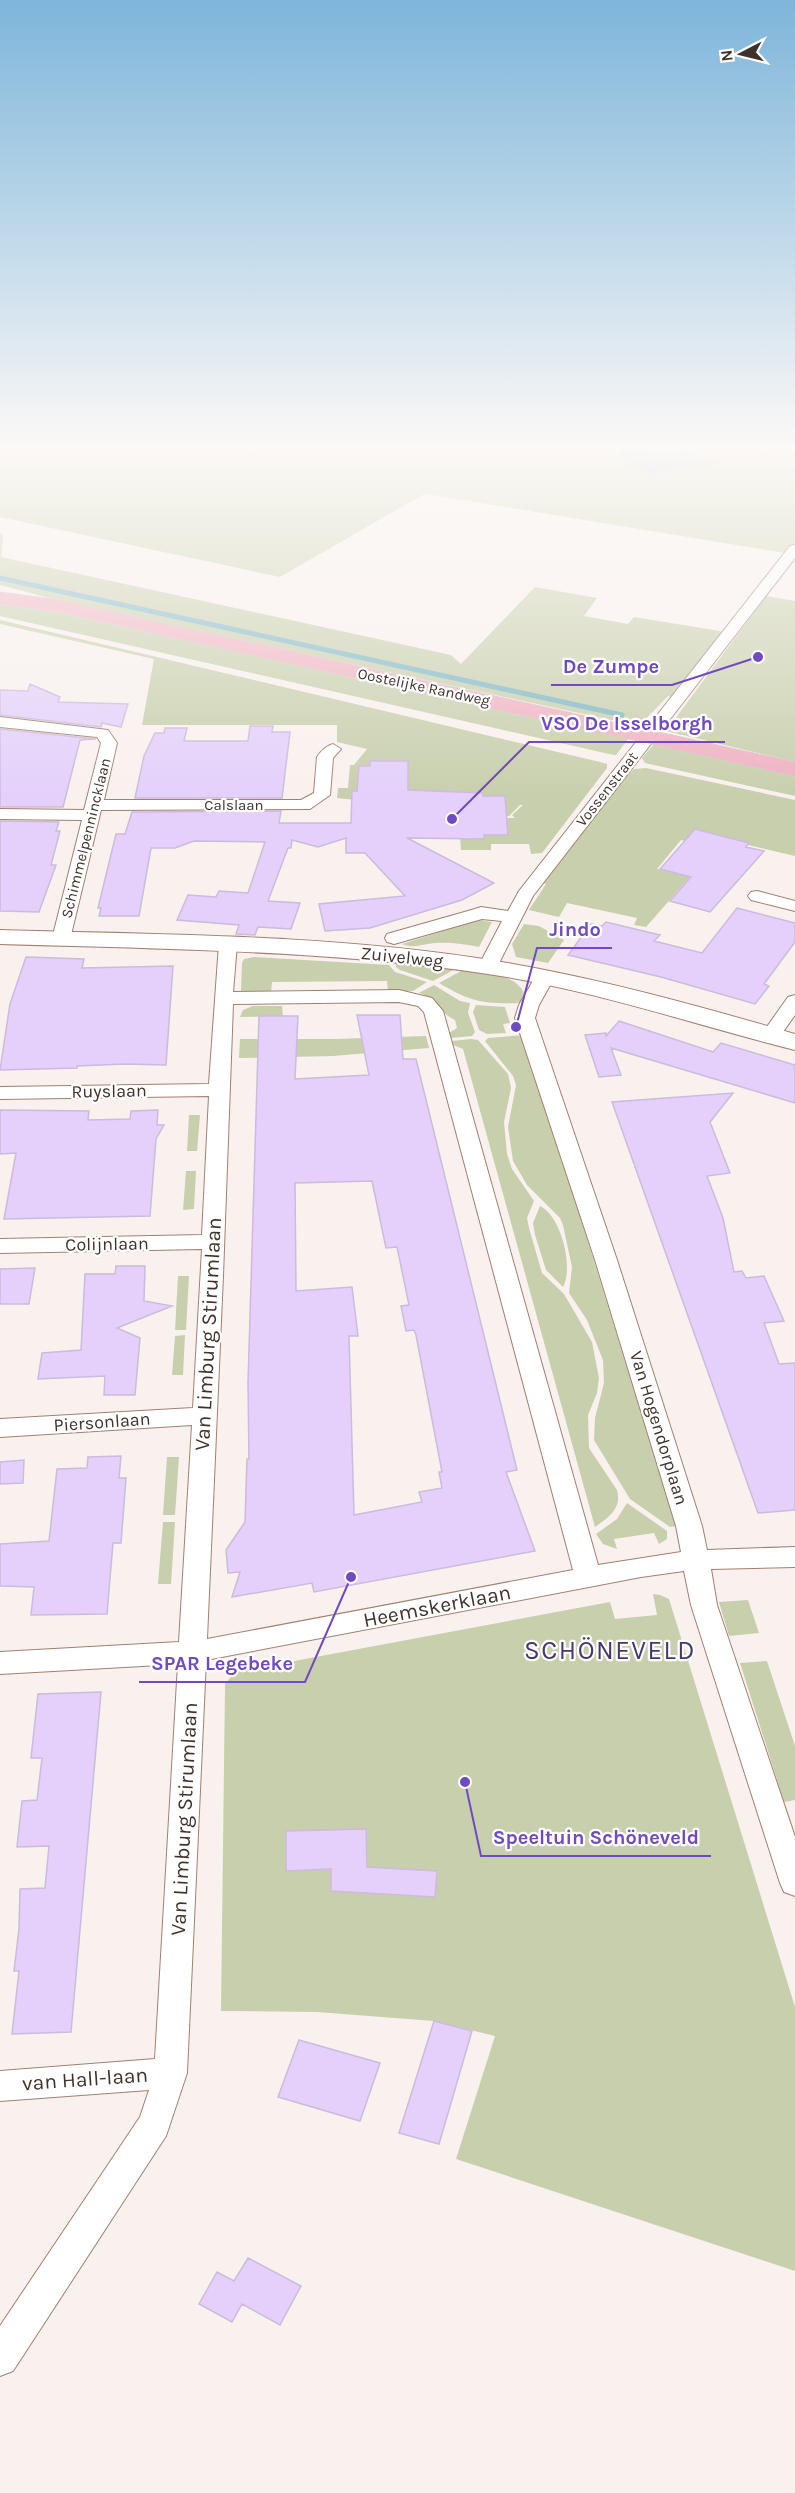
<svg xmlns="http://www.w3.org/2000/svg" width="795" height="2493" font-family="Karla,sans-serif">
  <rect width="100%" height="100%" fill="#f9f1ee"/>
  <!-- green -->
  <path fill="#c8cfad" d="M0,449H795V549L791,554L427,494L422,495L280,577L0,517Z
    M0,533L3,536L1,557L451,655L461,664L535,587L597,598L584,616L628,624L634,617L726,632L674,697L668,696L639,726L68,603L0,585Z
    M766,596L795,601V762L666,731Z
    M0,601L57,612L629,738L616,755L609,754L0,616Z
    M0,620L600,762L607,764V768L542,853L531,854L529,844H491V850H461L460,836L503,818H515L512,815L523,805H520L509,816H504L337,798L338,788H348L350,765H354L367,749L337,742V725H142L154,659L0,624Z
    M654,744L795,775V796L645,763L642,758Z
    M646,768L795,800V856L692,832L685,841L681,840L657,869L690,877L646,927L634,925L637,918L567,903L559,917L529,910L546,884L540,882L614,787L634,769Z
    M477,920L492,922L479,947C464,944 450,942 435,943C423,944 413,949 402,944Z
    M524,924L539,926L564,940L548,963L516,957L512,944Z
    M254,957L389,965L395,972L427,982L413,991H388L387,981L272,982L271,993L241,991L242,963L244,959Z
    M395,962L455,969L433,981L400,970L396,967Z
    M463,970C483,974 514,972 524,993L520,1003C482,1004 471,1002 439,983Z
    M434,985L460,1001L470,1003L468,1013L475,1032L472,1036L451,1038L449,1033L457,1028L455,1020C439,1013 439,999 419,993Z
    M476,1005L505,1007L510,1023L503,1024L506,1033L487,1034L479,1030L473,1012Z
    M282,1006L283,1016L240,1017L243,1010L253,1006Z
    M524,1035L676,1526L670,1527L630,1499L594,1440L595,1418L604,1383L603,1360L587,1320L569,1293L572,1267L563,1225L560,1218L527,1185L513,1161L508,1127L516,1085L513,1076L485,1041L488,1038Z
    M426,1036L429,1048L333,1056L239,1058L240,1039H334Z
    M471,1039L478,1040L508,1074L511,1088L504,1122L507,1154L512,1169L534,1201L527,1218L529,1228L542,1273L564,1294L592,1342L599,1378L597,1393L588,1415L589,1448L617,1490C622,1509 609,1517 595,1527L463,1049L453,1045L452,1041Z
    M189,1115H200L197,1151H187Z
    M186,1171H196L194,1209L183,1210Z
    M540,1206C561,1216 574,1267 563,1287L546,1270L535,1235L533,1223Z
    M178,1276H189L186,1330H175Z
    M185,1335L183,1375H172L175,1336Z
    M167,1457H179L175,1515H163Z
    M627,1503L667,1531V1539L659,1544L654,1533L614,1539L617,1549L603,1544L596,1534L617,1519Z
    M163,1522H175L171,1584H158Z
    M653,1594L660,1595L669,1599L795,2007V2271L456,2159L495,2036L434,2021L317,2012L221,2011L225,1684L235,1672L610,1602L615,1619L657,1615Z
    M748,1600L759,1633L729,1636L719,1602Z
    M767,1661L795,1746V1800L784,1802L740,1663Z"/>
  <!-- water -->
  <path fill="#7fb7c4" d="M618,449H643L659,453L682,450L695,451L696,456L710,457L719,462L716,464C706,465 697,465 688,466C667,470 647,480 629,464C624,460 620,455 618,449Z"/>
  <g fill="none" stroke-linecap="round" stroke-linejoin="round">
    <!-- stream -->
    <path stroke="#7fb7c4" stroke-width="5" d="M0,578L622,715"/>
  </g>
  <!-- building -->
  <path fill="#e4d0fb" stroke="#cbbbdc" stroke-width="1.5" fill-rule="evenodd" d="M30,684L60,697L58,702L128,704L121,727L102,723L101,727L0,715V690L28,691Z
    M250,726H273L272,732H290L282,798H135L144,756L155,733H164L165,728H187L184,741H248Z
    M0,729L96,739L80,740L63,807H0Z
    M370,761H408V790L483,793V796H505L508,835H484V839L407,838L494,883L462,900L370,928L325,931L319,904L405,896L365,853H346V838L318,847L292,840L291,848H288L268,901L300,903L291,929L258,927L255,935L236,934L239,925L177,920L188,895L216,897L219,891L248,893L265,842L194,841L175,848H151L139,916H99L101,908H98L116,834H125L132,812L281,811L279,823H351L352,791H357L359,766H370Z
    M0,821L59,822L56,831H60L51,865H56L39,912L0,911Z
    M695,829L749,843L746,847L764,851L710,912L670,901L691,877L660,869Z
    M737,908L795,923V942L764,984L769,986L755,1004L661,977L568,955L591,924L602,926L606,922L660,935L654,941L702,953Z
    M26,957L84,959L82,968L173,966L166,1065L125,1064L77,1066V1068L0,1070L10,1004Z
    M357,1015H400L403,1059H416L517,1470L506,1472L535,1551L314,1592L312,1583L232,1597L240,1572L228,1573L226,1550L245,1522L247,1459H249L248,1383L259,1016H298L295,1079L369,1075ZM372,1181L386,1248L397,1247L409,1305L401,1306L406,1331L414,1330L416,1335L442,1472H439L442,1488L419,1492L422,1502L354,1515L349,1336H358L352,1287L296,1291L295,1183Z
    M619,1021L713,1052L721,1043L795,1065V1103L611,1048L621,1075L599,1077L585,1035L606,1033V1036Z
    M733,1093L710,1122L730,1173L707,1176L723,1218L734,1272L742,1271L746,1278L764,1276L784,1321L764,1323L779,1364L795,1363V1510L758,1513L612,1102Z
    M0,1110L89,1111L88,1120L130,1119L131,1111L158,1110L157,1125H164L156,1139L150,1216L4,1219L16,1153L0,1154Z
    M116,1266H145L144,1301L172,1306L117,1328L140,1338L135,1395H104L105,1376L38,1379L42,1353L81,1350L85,1274H115Z
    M35,1268L29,1304H0V1269Z
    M121,1456L119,1478H126L121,1543H113L107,1614L31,1615L34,1587L0,1586V1544L49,1541L57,1469L87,1468L88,1457Z
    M24,1460L23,1483L0,1484V1462Z
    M101,1692L71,2032L12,2034L19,1971H14L19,1929L20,1889L45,1888L49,1846L17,1847L22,1801L37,1800L42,1758H31L38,1694Z
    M366,1829L367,1867L437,1871L435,1897L331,1891V1869L286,1871V1831Z
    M434,2021L472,2031L439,2144L399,2133Z
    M299,2040L380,2063L360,2121L278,2097Z
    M248,2258L301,2286L280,2325L242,2304L232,2322L199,2304L217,2272L234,2281Z"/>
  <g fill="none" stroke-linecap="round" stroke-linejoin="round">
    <defs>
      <path id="minor" d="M795,545V558L533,896L495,971H481L478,967L502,921L482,919L394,944L387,942L385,938L387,934L475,909L481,907L508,911L519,891L790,546Z
        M0,717L108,730L117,743L104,800H301L314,793L317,757C321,751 326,746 333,744L341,749L333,758L330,795L310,809L101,810L70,939L68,943H54L52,939L82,820L0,819V809L84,810L101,743L97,737L0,727Z
        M757,891L795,901V911L751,900L748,896L751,892Z
        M228,938L235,940L237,944L233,992L399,990L432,998L443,1011L598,1565L681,1552L676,1526L595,1260L515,1018L519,1005L537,974H551L554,978L539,1005L535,1018L617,1260L702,1526L707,1550L795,1547V1567L711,1569L717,1605L795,1837V1896L784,1892L780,1883L691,1605L684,1571L641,1577L206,1660L187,2073L166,2136L13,2371L0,2376V2326L140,2117L149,2090L0,2101V2071L155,2059L178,1664L0,1674V1652L179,1642L192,1425L0,1437V1419L193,1408L202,1249L0,1253V1239L202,1235L209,1096L0,1099V1087L209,1084L219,944L221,940ZM399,1002L418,1006L424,1012L573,1570L207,1639L223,1276L233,1004Z
        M795,995V1015L778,1039H764L761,1035L764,1031L788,997Z"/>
      <path id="tertiary" d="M0,930C163,935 328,934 490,960C594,977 695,1005 795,1034V1050C692,1024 594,990 488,974C326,950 163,949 0,944Z"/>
      <path id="primary" d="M0,592L54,599L795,762V776L54,611L0,604Z"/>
    </defs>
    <!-- minor casing -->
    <use href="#minor" stroke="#a28070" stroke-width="2"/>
    <!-- tertiary casing -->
    <use href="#tertiary" stroke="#a28070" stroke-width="2"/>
    <!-- primary casing -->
    <use href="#primary" stroke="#d1cecc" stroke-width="1"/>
    <!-- minor -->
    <use href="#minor" fill="#fff" fill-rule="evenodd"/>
    <!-- tertiary -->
    <use href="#tertiary" fill="#fff" fill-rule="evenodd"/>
    <!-- primary -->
    <use href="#primary" fill="#efb2c2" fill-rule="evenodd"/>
  </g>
  <!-- sky -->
  <linearGradient id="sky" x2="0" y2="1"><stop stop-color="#7eb5da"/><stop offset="0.56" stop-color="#fcf9f7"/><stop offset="1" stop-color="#fcf9f7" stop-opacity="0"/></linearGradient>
  <rect width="795" height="798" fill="url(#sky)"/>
  <g text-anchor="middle" stroke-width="4.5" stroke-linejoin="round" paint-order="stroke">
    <!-- far-street labels -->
    <g font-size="15" fill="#40322b" stroke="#fff">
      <text transform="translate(424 687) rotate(12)" y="5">Oostelijke Randweg</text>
      <text transform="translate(607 789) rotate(-52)" y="5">Vossenstraat</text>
      <text x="234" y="810">Calslaan</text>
      <text transform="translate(86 838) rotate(-76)" y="5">Schimmelpennincklaan</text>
    </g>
    <!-- street labels -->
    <g font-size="18" fill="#40322b" stroke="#fff">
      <text transform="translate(402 957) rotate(6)" y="6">Zuivelweg</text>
      <text transform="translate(109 1091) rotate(-1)" y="6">Ruyslaan</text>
      <text transform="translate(107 1244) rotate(-1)" y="6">Colijnlaan</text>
      <text transform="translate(102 1422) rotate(-4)" y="6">Piersonlaan</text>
      <text transform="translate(659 1428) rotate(73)" y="6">Van Hogendorplaan</text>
    </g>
    <!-- near-street labels -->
    <g font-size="21" fill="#40322b" stroke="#fff">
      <text transform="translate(208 1334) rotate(-87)" y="7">Van Limburg Stirumlaan</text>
      <text transform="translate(437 1606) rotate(-11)" y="7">Heemskerklaan</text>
      <text transform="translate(184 1819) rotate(-87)" y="7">Van Limburg Stirumlaan</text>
      <text transform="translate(85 2079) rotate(-4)" y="7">van Hall-laan</text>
    </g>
    <!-- near-quarter labels -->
    <g font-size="26" letter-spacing="1.5" fill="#463672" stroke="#fff">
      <text x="610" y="1659">SCHÖNEVELD</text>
    </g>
  </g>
  <!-- callouts -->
  <path fill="none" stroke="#6f4ac3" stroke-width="2" d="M758 657L672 685H551M452 819L529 742H725M516 1027L537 948H612M351 1577L305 1682H139M465 1782L481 1856H711"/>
  <g fill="#6f4ac3" stroke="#fff" stroke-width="2">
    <circle cx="758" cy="657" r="6"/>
    <circle cx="452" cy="819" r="6"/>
    <circle cx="516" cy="1027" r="6"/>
    <circle cx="351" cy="1577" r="6"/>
    <circle cx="465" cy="1782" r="6"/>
  </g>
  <g font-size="20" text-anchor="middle" font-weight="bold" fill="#6f4ac3" stroke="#fff" stroke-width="4.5" stroke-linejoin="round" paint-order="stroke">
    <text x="611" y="673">De Zumpe</text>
    <text x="627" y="730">VSO De Isselborgh</text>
    <text x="575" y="936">Jindo</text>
    <text x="222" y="1670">SPAR Legebeke</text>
    <text x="596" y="1844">Speeltuin Schöneveld</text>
  </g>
  <!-- north arrow -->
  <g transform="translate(741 54) rotate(263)" stroke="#ffffff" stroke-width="4.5" paint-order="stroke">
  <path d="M0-4.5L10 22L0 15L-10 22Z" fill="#40322b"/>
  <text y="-9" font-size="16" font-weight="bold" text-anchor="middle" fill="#40322b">N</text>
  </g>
</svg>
